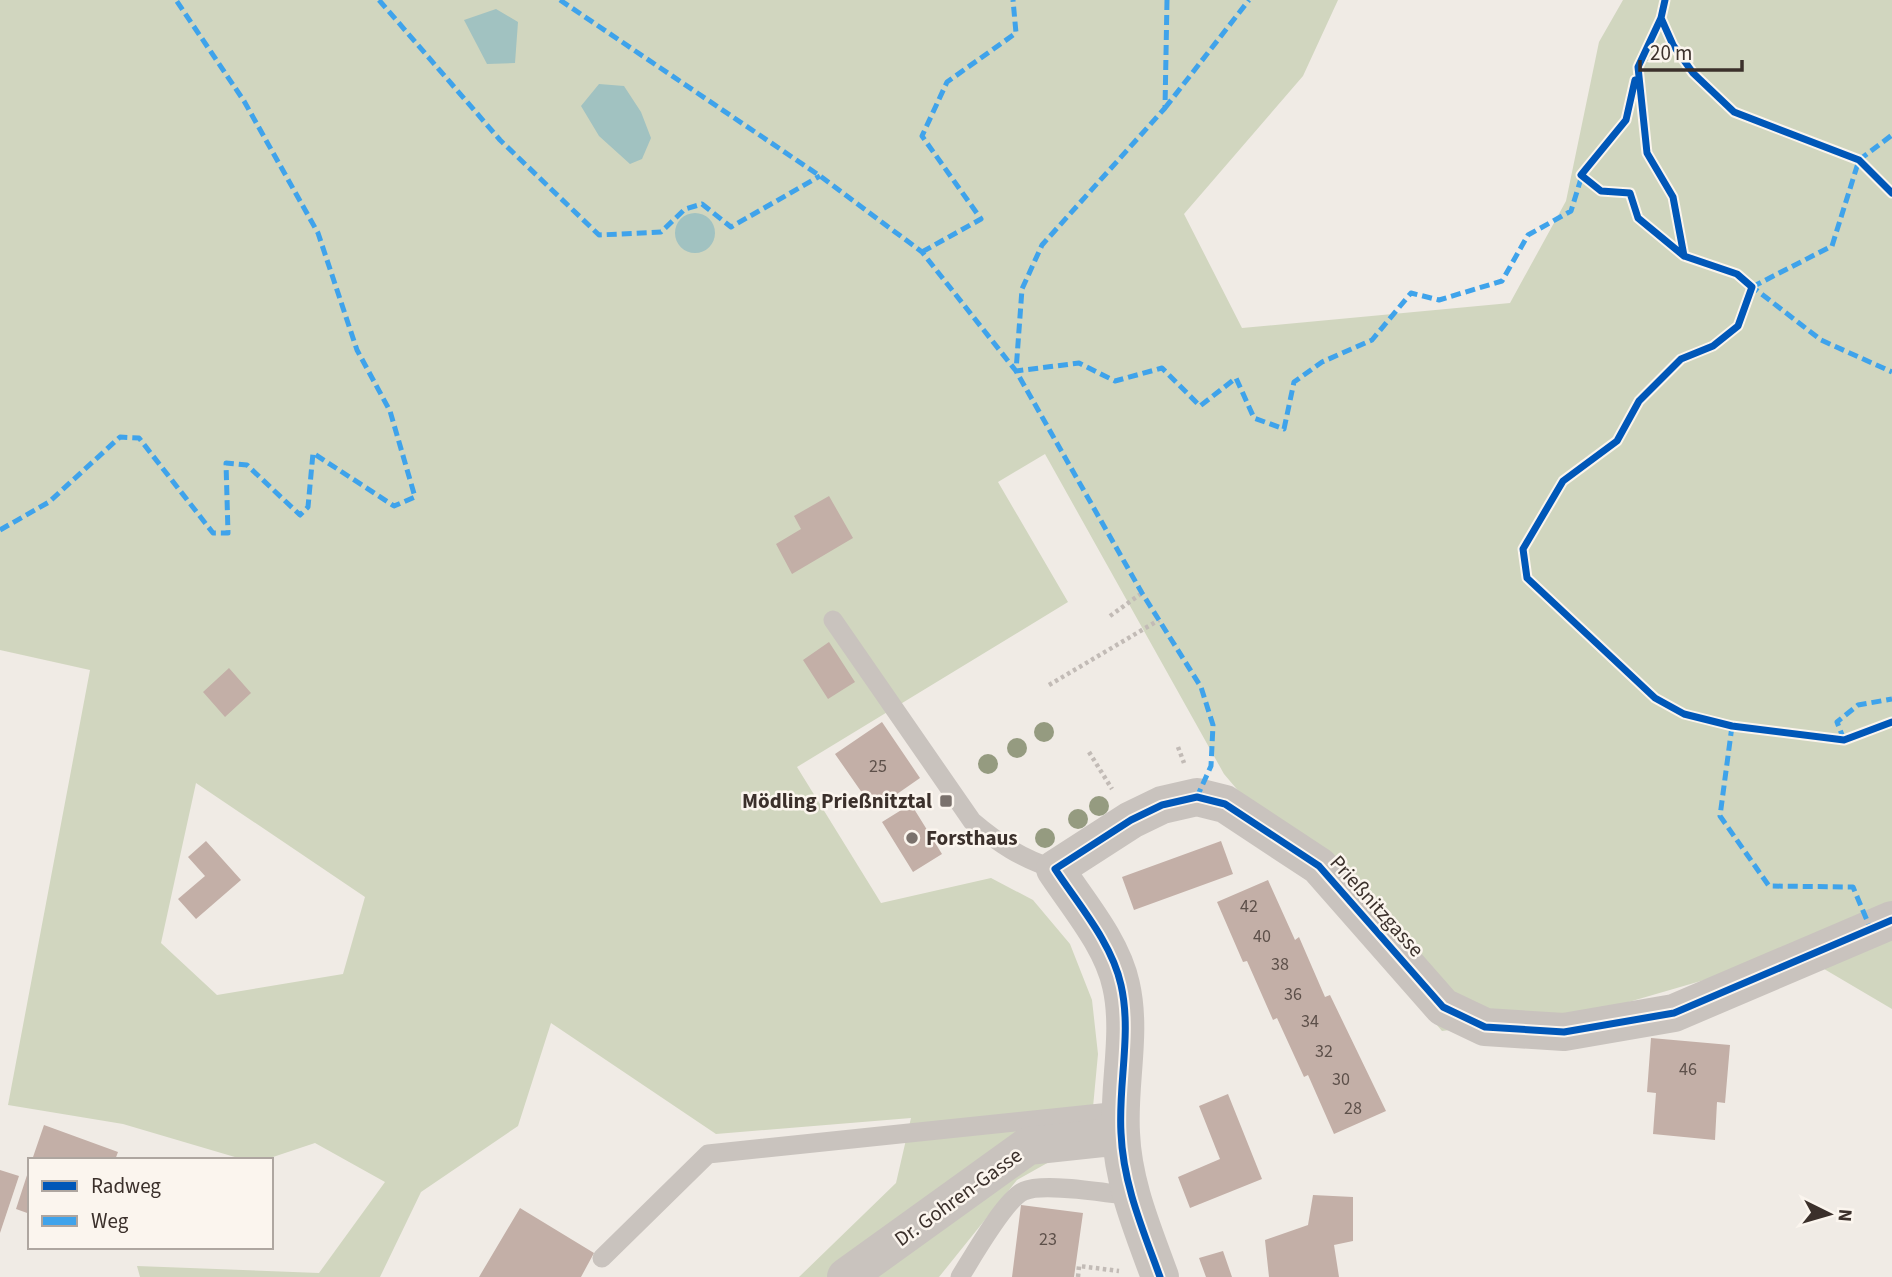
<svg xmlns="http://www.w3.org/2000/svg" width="1892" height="1277" font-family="'Source Sans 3',sans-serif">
  <rect width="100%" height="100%" fill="#f0ebe5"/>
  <!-- green -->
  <path fill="#d1d6bf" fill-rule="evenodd" d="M0,0H1338L1303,76L1184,214L1242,328L1510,303L1566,201L1599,42L1623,0H1892V1009L1797,953L1601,1010L1442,1031L1224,774L1045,454L998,482L1068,602L797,767L881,903L991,878L1033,900L1070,944L1092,1000L1098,1054L1090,1139L1017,1180L939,1277H799L896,1183L911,1118L716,1134L551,1023L518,1126L421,1192L380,1277H140L137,1266L319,1273L385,1182L315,1143L264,1160H245L123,1124L8,1105L90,670L0,650ZM196,783L365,897L343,974L217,995L161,943Z"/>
  <!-- water -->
  <path fill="#a1c2c1" d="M496,9L518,22L515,63L487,64L464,20Z
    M599,84L624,86L641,112L651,138L642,159L630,164L599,136L581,106Z
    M675 233a20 20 0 1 1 40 0a20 20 0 1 1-40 0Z"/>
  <!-- building -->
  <path fill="#c3afa7" d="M829,496L853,538L792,574L776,544L801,529L794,516Z
    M829,642L855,682L828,699L803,660Z
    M229,668L251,693L225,717L203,692Z
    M882,722L920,778L874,810L835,754Z
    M911,804L942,854L913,872L882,822Z
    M206,841L241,880L196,919L178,899L205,876L188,857Z
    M1221,841L1233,874L1134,910L1122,877Z
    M1268,880L1295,940L1299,937L1325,997L1330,995L1386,1111L1334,1134L1308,1075L1304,1077L1277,1018L1273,1020L1247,961L1243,962L1217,902Z
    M1651,1038L1730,1045L1725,1103L1717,1102L1715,1140L1653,1134L1656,1093L1647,1092Z
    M1228,1094L1262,1179L1190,1208L1178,1177L1220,1159L1199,1106Z
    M44,1125L118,1152L115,1160H32Z
    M29,1169H30V1214L16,1209Z
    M0,1170L19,1176L0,1233Z
    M1313,1195L1353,1197V1241L1334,1245L1339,1277H1269L1265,1240L1308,1225Z
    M1021,1205L1083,1213L1074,1277H1012Z
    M520,1208L594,1253L581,1277H479Z
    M1223,1251L1232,1277H1206L1199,1258Z"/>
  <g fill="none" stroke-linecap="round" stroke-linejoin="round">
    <!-- path -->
    <path stroke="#c2bbb6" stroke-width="4.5" stroke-dasharray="3.5 3.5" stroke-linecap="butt" d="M1110,616L1142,593
      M1049,685L1159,620
      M1178,747L1184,763
      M1089,752L1112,789
      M1078,1277L1079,1266L1119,1271"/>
    <!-- lane -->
    <path stroke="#c9c3be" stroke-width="19" d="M833,620L972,821C998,843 1022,859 1055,869
      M602,1258L708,1154L1120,1111
      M960,1277C972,1258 1005,1199 1024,1191C1044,1182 1107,1193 1131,1196"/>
    <!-- street -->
    <path stroke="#c9c3be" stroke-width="38" d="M846,1277L1028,1146L1121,1136
      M1160,1277C1143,1230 1123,1184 1121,1133C1118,1084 1132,1033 1121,985C1112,943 1078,904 1055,869L1131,820L1162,805L1197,797L1225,804L1319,866L1443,1007L1485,1027L1564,1032L1674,1013L1892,920"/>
    <!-- quiet -->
    <path stroke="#3fa3eb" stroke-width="5" stroke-dasharray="10 5" stroke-linecap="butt" d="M379,0L500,140L599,235L661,232L685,209L702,204L731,227L820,176
      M560,0L820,176L922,252L1016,371L1142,593L1201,687L1213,725L1211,766L1197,797
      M1167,0L1165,108L1042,245L1022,289L1016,371L1079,363L1115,381L1162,368L1200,406L1236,378L1254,418L1284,429L1294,382L1322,362L1372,340L1411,293L1439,300L1502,281L1528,235L1571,211L1583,172
      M1165,108L1249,0
      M922,252L981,219L922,136L947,82L1016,33L1013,0
      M1750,285L1821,340L1892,372
      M1752,287L1832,246L1859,160L1892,135
      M0,530L49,502L120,437L139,438L213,533H228L226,463L247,465L300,515L308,507L313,453L394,506L415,497L390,411L357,350L318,233L244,101L176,0
      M1732,726L1720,816L1769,886L1853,887L1871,930
      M1844,740L1837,722L1858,705L1892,699"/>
    <defs>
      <path id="cycleway" d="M1665,0L1661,18L1638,67L1647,153L1673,197L1684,256L1737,274L1752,287L1738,326L1713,346L1681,359L1639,401L1617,441L1563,481L1523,549L1527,578L1655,698L1684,714L1732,726L1844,740L1892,722
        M1661,18L1673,45L1693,73L1734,112L1859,160L1892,193
        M1635,80L1626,120L1581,175L1601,191L1630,193L1638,218L1684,256
        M1160,1277C1143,1230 1123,1184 1121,1133C1118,1084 1132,1033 1121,985C1112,943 1078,904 1055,869L1131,820L1162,805L1197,797L1225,804L1319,866L1443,1007L1485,1027L1564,1032L1674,1013L1892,920"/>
    </defs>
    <!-- cycleway casing -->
    <use href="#cycleway" stroke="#fbf5ee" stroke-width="11"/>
    <!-- cycleway -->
    <use href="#cycleway" stroke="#0057b8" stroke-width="7"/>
  </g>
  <!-- trees -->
  <g fill="#959b80">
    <circle cx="1044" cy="732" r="10"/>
    <circle cx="1017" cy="748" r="10"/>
    <circle cx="988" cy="764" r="10"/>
    <circle cx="1099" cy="806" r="10"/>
    <circle cx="1078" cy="819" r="10"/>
    <circle cx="1045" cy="838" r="10"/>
  </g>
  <!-- markers -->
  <g fill="#7a716c" stroke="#fbf5ee" stroke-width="2.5">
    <rect x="939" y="794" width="14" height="14" rx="3.5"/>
    <circle cx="912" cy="838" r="7"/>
  </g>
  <g text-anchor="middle" stroke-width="5" stroke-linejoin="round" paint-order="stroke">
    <!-- number labels -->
    <g font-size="18" fill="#5d504a">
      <text x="878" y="772">25</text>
      <text x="1249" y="912">42</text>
      <text x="1262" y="942">40</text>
      <text x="1280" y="970">38</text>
      <text x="1293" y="1000">36</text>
      <text x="1310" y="1027">34</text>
      <text x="1324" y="1057">32</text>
      <text x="1688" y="1075">46</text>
      <text x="1341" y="1085">30</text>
      <text x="1353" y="1114">28</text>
      <text x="1048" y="1245">23</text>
    </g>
    <!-- poi labels -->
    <g font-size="21" font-weight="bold" fill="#3b302b" stroke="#fbf5ee" text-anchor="end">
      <text x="932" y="808">Mödling Prießnitztal</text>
      <text x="926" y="845" text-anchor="start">Forsthaus</text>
    </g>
    <!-- street labels -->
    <g font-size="21" fill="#3b302b" stroke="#fbf5ee">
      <text transform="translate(1377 906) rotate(48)" y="7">Prießnitzgasse</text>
      <text transform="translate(958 1197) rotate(-36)" y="7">Dr. Gohren-Gasse</text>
    </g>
  </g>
  <!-- legend -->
  <rect x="28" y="1158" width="245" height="91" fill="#fbf5ee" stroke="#aea6a0" stroke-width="2"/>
  <rect x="42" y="1181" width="35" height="10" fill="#0057b8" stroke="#aea6a0" stroke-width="2"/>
  <text x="91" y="1193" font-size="21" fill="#3b302b">Radweg</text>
  <rect x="42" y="1216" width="35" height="10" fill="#3fa3eb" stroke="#aea6a0" stroke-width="2"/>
  <text x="91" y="1228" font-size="21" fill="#3b302b">Weg</text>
  <!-- north arrow -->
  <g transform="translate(1829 1214) rotate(95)" stroke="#fbf5ee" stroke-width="5" paint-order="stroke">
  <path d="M0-5L12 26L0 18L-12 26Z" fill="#3b302b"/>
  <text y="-10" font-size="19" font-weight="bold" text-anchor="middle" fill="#3b302b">N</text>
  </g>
  <!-- scale -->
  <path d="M1640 60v10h102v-10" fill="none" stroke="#3b302b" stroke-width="3.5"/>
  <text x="1650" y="60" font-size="21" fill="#3b302b" stroke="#fbf5ee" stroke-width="5" paint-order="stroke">20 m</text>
</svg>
